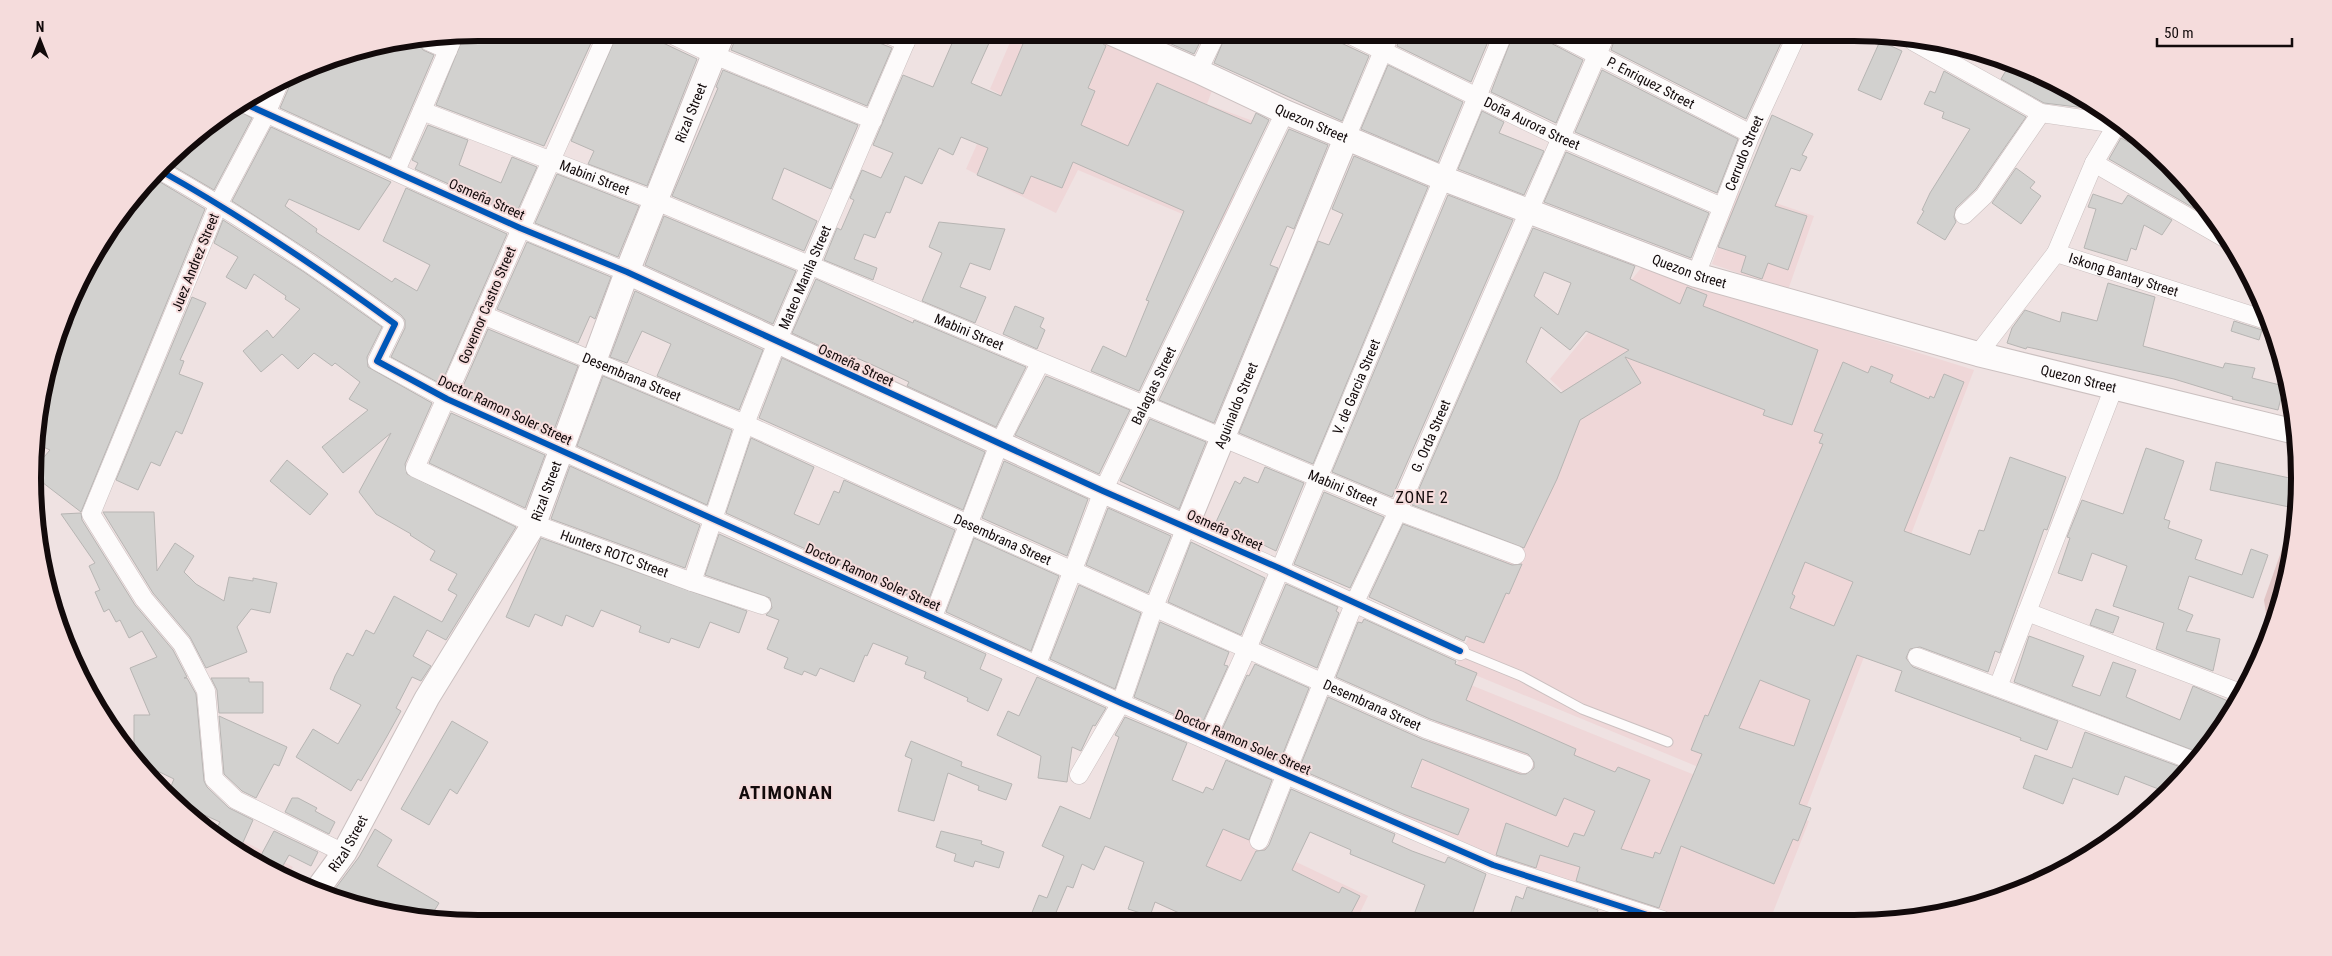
<svg xmlns="http://www.w3.org/2000/svg" width="2332" height="956" font-family="'Roboto Condensed',sans-serif">
  <rect width="100%" height="100%" fill="#efe2e2"/>
  <!-- built -->
  <path fill="#efd7d8" d="M1014,33H1097L1215,83L1207,104L1253,121L1225,186L1239,197L1225,232L1078,170L1056,213L966,169L999,94L990,89Z
    M1738,190L1814,216L1788,290L1712,264Z
    M1642,267L1974,370L1805,811L1456,667L1567,395L1550,379Z
    M1451,677L1809,821L1770,920H1685L1490,856L1402,819Z
    M1198,800L1246,838L1368,896L1356,921L1197,922L1152,901Z
    M190,813L293,867L288,875L207,832Z"/>
  <!-- green -->
  <path fill="#e1c5c5" d="M2297,507C2295,544 2286,601 2269,634L2264,600Z"/>
  <!-- building -->
  <path fill="#d2d1cf" stroke="#b7b5b3" fill-rule="evenodd" d="M478,32H596L544,146L436,105L464,35Z
    M618,32H655L661,42L697,59L647,186L588,164L594,151L571,141Z
    M738,32H872L877,42L892,48L867,106L731,50Z
    M957,32H994L971,83L1001,96L1028,32H1095L1098,40L1106,46L1088,88L1095,91L1081,125L1128,146L1157,83L1251,124L1256,113L1269,120L1139,391L1091,371L1103,346L1126,357L1149,301L1146,300L1184,211L1073,162L1062,188L1031,176L1023,194L977,175L988,148L961,137L953,155L939,148L922,184L905,176L890,213L886,212L875,238L864,234L854,259L877,268L873,280L824,260L837,228L841,230L854,200L850,198L862,170L881,178L893,153L873,145L903,75L933,87Z
    M1144,32H1205L1194,54Z
    M1227,32H1333L1339,42L1369,56L1342,121L1214,63Z
    M1401,32H1492L1471,82L1397,46Z
    M1514,32H1541L1547,41L1583,60L1556,123L1491,92Z
    M1617,32H1786L1746,119L1611,50Z
    M1880,41L1902,51L1881,100L1858,90Z
    M418,42L423,50L434,55L390,158L280,108L290,85L289,77L335,56Z
    M2011,62L2076,92L2102,110L2044,103L2001,79Z
    M1388,65L1463,102L1438,162L1361,129Z
    M723,70L858,125L831,189L784,168L772,199L817,221L804,251L672,196L718,88L716,87Z
    M1602,70L1738,139L1717,193L1575,132Z
    M1944,71L2026,117L1976,189L1956,208L1954,217L1956,222L1945,240L1917,223L1924,211L1922,210L1930,193L1970,129L1942,118L1944,112L1924,104L1930,91L1935,93Z
    M233,108L252,118L214,190L168,163L184,143Z
    M1482,111L1504,122L1499,133L1544,151L1524,195L1458,169Z
    M1772,115L1813,134L1802,155L1807,157L1800,171L1791,168L1775,206L1807,216L1788,270L1768,263L1762,279L1741,272L1746,256L1718,247Z
    M428,125L468,140L459,165L501,183L512,157L537,167L516,214L415,169L418,163L412,160Z
    M271,127L391,182L359,230L289,199L285,206L317,229L316,232L392,282L395,278L417,291L430,265L383,241L406,188L507,234L441,384L391,357L405,328V320L401,315L316,255L232,201Z
    M1289,129L1328,145L1294,229L1287,226L1270,265L1278,268L1214,423L1159,400Z
    M2121,138L2164,161L2207,207L2216,221L2109,159Z
    M1566,152L1709,213L1691,258L1544,202Z
    M1354,156L1428,187L1313,464L1239,433L1318,241L1329,245L1343,214L1332,209Z
    M2016,168L2035,182L2030,188L2041,196L2021,224L1992,203Z
    M557,174L639,206L618,257L535,223Z
    M155,179L205,209L81,512L38,479V464L50,450L39,445L43,438L37,435L36,420L41,399L52,379L46,376L51,357L55,359L73,323L64,320L92,256L94,253L98,255L102,244Z
    M2093,194L2122,204L2128,195L2172,220L2162,235L2144,225L2136,250L2131,248L2127,261L2084,248L2096,209L2088,207Z
    M1448,195L1513,220L1392,497L1332,472Z
    M664,216L796,271L773,324L645,265Z
    M223,220L304,272L382,327L367,357L368,367L432,403L405,464L407,474L516,527L446,640L427,630L413,656L431,666L421,681L412,677L396,708L401,711L386,738L361,781L358,779L351,791L296,757L313,729L338,744L361,705L330,689L335,676L347,653L353,656L366,630L374,634L394,596L442,622L457,595L448,590L457,574L430,560L435,551L410,535L411,534L376,514L359,492L391,433L343,473L322,447L368,410L349,399L360,382L335,363L332,366L314,353L298,369L282,354L261,372L243,351L267,330L273,338L300,309L285,299L286,296L254,274L246,289L226,277L238,257L214,243Z
    M939,222L1005,229L990,270L970,263L960,287L986,297L975,323L922,301L942,253L929,247Z
    M1533,228L1635,266L1630,279L1680,304L1687,287L1707,295L1703,306L1818,350L1792,425L1763,415L1765,410L1625,357L1641,383L1580,420L1557,479L1524,548L1412,505ZM1544,272L1571,283L1558,315L1534,296ZM1541,327L1570,350L1586,331L1629,350L1561,393L1526,362Z
    M527,242L611,277L595,319L590,316L578,343L497,309Z
    M816,279L913,323L914,320L1026,367L996,427L907,386L909,382L875,366L850,355L848,359L792,333Z
    M2108,283L2155,297L2143,346L2223,368L2225,363L2255,368L2252,378L2284,386L2278,410L2232,399L2233,397L2174,379L2027,347L2026,349L2007,343L2012,328L2025,310L2060,322L2062,312L2097,321Z
    M635,291L763,350L739,410L657,376L671,344L642,331L627,363L610,357Z
    M192,297L206,303L180,360L184,361L179,374L203,383L182,434L176,431L160,466L151,462L138,490L116,480Z
    M1015,306L1044,318L1040,327L1045,330L1037,349L1003,334Z
    M2234,321L2262,330L2259,340L2231,331Z
    M488,329L578,366L552,435L460,393Z
    M782,358L985,452L963,510L759,418Z
    M1843,362L1868,373L1871,366L1893,375L1890,382L1929,399L1930,396L1934,398L1944,374L1964,382L1904,531L1970,555L1979,530L1984,531L2010,457L2066,477L2047,530L2044,529L2000,653L1995,651L1988,672L1920,647L1910,649L1906,658L1913,667L2058,721L2047,750L2020,740L2021,738L1895,691L1902,671L1857,655L1799,804L1811,808L1798,841L1793,839L1774,884L1681,846L1659,908L1576,881L1580,867L1540,855L1536,868L1496,855L1506,823L1568,847L1574,833L1584,836L1595,811L1564,798L1556,816L1422,759L1411,787L1469,809L1458,835L1403,814L1299,769L1328,697L1422,739L1520,774H1526L1534,768V762L1528,754L1430,719L1336,677L1358,622L1362,623L1364,619L1456,661L1455,664L1477,673L1466,700L1576,749L1574,755L1615,772L1618,767L1650,780L1621,849L1653,858L1655,852L1660,854L1702,754L1691,750L1705,715L1708,716L1823,444L1819,443L1823,434L1814,431ZM1805,562L1853,582L1834,626L1790,608L1795,596L1792,594ZM1760,680L1810,700L1794,746L1739,728Z
    M603,376L732,430L707,505L577,446Z
    M1046,376L1130,410L1099,474L1015,435Z
    M451,413L545,455L525,508L429,463Z
    M1150,419L1206,442L1179,509L1120,481Z
    M751,438L814,467L794,514L819,525L834,491L839,493L844,480L955,530L927,604L726,513Z
    M2146,448L2184,461L2164,519L2170,521L2168,528L2202,540L2195,559L2242,575L2251,549L2268,555L2253,598L2189,576L2178,609L2193,615L2186,631L2220,639L2213,671L2156,649L2164,623L2113,606L2127,566L2092,553L2082,581L2058,573L2070,538L2067,537L2082,500L2123,514Z
    M287,460L328,494L310,515L270,481Z
    M1004,461L1088,499L1067,556L982,518Z
    M2216,462L2294,479L2289,507L2210,490Z
    M570,466L700,525L685,568L551,519Z
    M1265,467L1304,483L1276,551L1216,522L1235,481L1240,484L1244,477L1258,483Z
    M1324,492L1384,517L1350,588L1294,564Z
    M1108,508L1171,536L1148,593L1086,565Z
    M103,512H154L157,571L175,543L194,556L184,572L196,584L224,601L229,577L253,581V578L277,583L270,613L251,609L237,627L247,652L206,668L190,637L153,593Z
    M81,513L82,520L135,605L173,650L187,677L184,678H187L196,694L204,781L207,787L229,808L253,820L240,849L213,835L220,822L191,809L192,806L176,798L169,791L174,779L145,765L134,754V715H150L130,668L157,657L142,631L129,638L120,620L116,622L109,609L104,612L95,592L100,590L89,566L95,563L61,514Z
    M1403,524L1512,565L1522,564L1509,594L1506,593L1484,643L1466,636L1464,641L1369,597Z
    M719,534L986,654L980,669L1002,679L988,711L967,701L968,698L924,678L926,672L905,664L908,657L873,643L867,656L865,655L854,682L820,668L816,676L804,671L802,675L784,668L788,658L767,649L779,620L766,615L772,608L770,598L705,575Z
    M541,538L747,611L739,633L710,622L699,648L671,638L669,643L639,632L641,626L601,610L593,627L566,615L562,626L535,614L529,627L506,617Z
    M974,538L1059,576L1031,651L946,612Z
    M1191,542L1265,578L1241,635L1168,602Z
    M1286,584L1338,607L1336,611L1339,613L1317,668L1261,643Z
    M1079,585L1141,613L1115,689L1050,659Z
    M2096,609L2119,617L2113,633L2090,625Z
    M1160,622L1229,652L1224,665L1228,666L1201,726L1134,697Z
    M2029,636L2084,656L2072,686L2100,696L2113,662L2136,670L2126,697L2180,720L2193,686L2235,704L2224,726L2200,753L2014,682Z
    M1255,664L1309,688L1280,761L1220,734L1247,675L1249,676Z
    M1037,677L1106,708L1095,726L1093,725L1081,751L1072,747L1067,782L1038,778L1041,756L997,735L1008,711L1019,716Z
    M211,678H249V682H263V713H219L217,690Z
    M219,716L287,747L279,766L274,764L256,798L242,791L224,774Z
    M1125,717L1187,743L1172,780L1203,793L1206,787L1213,790L1226,760L1272,780L1249,840L1223,829L1206,866L1241,881L1256,851L1265,850L1269,845L1291,789L1395,834L1392,842L1412,851L1445,863L1448,857L1486,874L1470,921H1440L1415,912L1425,885L1350,854L1351,850L1310,832L1292,870L1339,893L1342,887L1360,896L1347,921H1335L1322,915L1319,921L1199,922L1155,902L1150,916L1128,909L1144,862L1105,846L1094,870L1082,864L1073,888L1067,886L1052,922L1031,915L1039,895L1047,898L1064,856L1042,846L1060,806L1090,819L1119,737L1115,735Z
    M452,721L488,742L457,794L450,789L429,825L401,809Z
    M2085,732L2186,769L2166,792L2125,776L2118,795L2073,778L2063,804L2023,788L2035,755L2072,768Z
    M911,741L962,762L961,766L1012,784L1006,800L978,790L979,786L948,773L934,821L898,811L912,759L905,756Z
    M292,798H298L317,808L315,811L335,822L329,834L285,812Z
    M375,829L392,840L377,866L439,903L431,916L334,900L337,897L332,893L359,857Z
    M274,831L318,852L311,866L289,855L280,871L259,859Z
    M941,831L982,841L981,844L1004,852L999,868L975,861L973,867L954,861L956,854L936,847Z
    M1527,887L1598,910L1596,920L1508,921L1516,896L1523,899Z"/>
  <g fill="none" stroke-linecap="round" stroke-linejoin="round">
    <defs>
      <path id="lane" d="M1460,651L1521,676L1582,709L1668,742"/>
      <g id="street">
        <path id="s1" d="M608,32L415,468L534,524L692,582L762,605"/>
        <path d="M666,32L714,55L873,120"/>
        <path d="M882,32L906,42"/>
        <path id="s2" d="M1344,32L1559,137L1722,207"/>
        <path id="s3" d="M1552,32L1751,134"/>
        <path d="M428,41L448,50"/>
        <path d="M1914,42L2041,113L2117,124L2132,132"/>
        <path d="M1198,71L1217,32"/>
        <path d="M280,81L266,114L219,203L91,514L144,599L182,644L206,691L214,779L236,800L344,853"/>
        <path d="M241,102L520,228L627,272"/>
        <path id="s4" d="M422,111L656,201L1398,511L1516,555"/>
        <path id="s5" d="M2117,124L2094,163L2056,253L2269,321"/>
        <path d="M1346,138L1391,32"/>
        <path d="M2094,163L2228,240"/>
        <path d="M161,171C243,217 320,269 395,324L377,361L447,399L1121,703L1493,865L1663,920"/>
        <path d="M396,171L454,36"/>
        <path d="M1964,215L1984,196L2041,113"/>
        <path id="s6" d="M1696,275L1751,134L1798,32"/>
        <path id="s7" d="M483,315L745,424L1426,729L1524,764"/>
        <path d="M1978,354L2056,253"/>
        <path id="s8" d="M692,582L745,424L777,342L910,32"/>
        <path d="M2027,612L2235,691"/>
        <path d="M933,617L999,444L1040,363"/>
        <path d="M1917,657L2194,761"/>
        <path id="s9" d="M1037,664L1103,491L1285,112"/>
        <path d="M1998,687L2114,387"/>
        <path id="s10" d="M1206,740L1247,649L1504,32"/>
        <path d="M1079,775L1121,703L1154,607L1186,527L1460,651"/>
        <path id="s11" d="M1259,841L1354,604L1398,511L1607,32"/>
      </g>
      <g id="secondary">
        <path id="s12" d="M1109,32L1198,71L1285,112L1442,178L1696,275L1978,354L2296,432"/>
        <path id="s13" d="M627,272L1103,491L1186,527L1346,138"/>
        <path id="s14" d="M317,890L344,853L427,698L534,524L627,272L723,32"/>
      </g>
    </defs>
    <!-- lane casing -->
    <use href="#lane" stroke="#cbc0c0" stroke-width="11"/>
    <!-- street casing -->
    <use href="#street" stroke="#cbc0c0" stroke-width="19"/>
    <!-- secondary casing -->
    <use href="#secondary" stroke="#cbc0c0" stroke-width="26"/>
    <!-- lane -->
    <use href="#lane" stroke="#fdfbfb" stroke-width="9"/>
    <!-- street -->
    <use href="#street" stroke="#fdfbfb" stroke-width="18"/>
    <!-- secondary -->
    <use href="#secondary" stroke="#fdfbfb" stroke-width="24"/>
    <defs>
      <path id="cycleway" d="M241,102L520,228L627,272L1103,491L1279,568L1460,651
        M161,171C243,217 320,269 395,324L377,361L447,399L1121,703L1493,865L1663,920"/>
    </defs>
    <!-- cycleway casing -->
    <use href="#cycleway" stroke="#f5dcdc" stroke-width="9"/>
    <!-- cycleway -->
    <use href="#cycleway" stroke="#0057b8" stroke-width="6"/>
  </g>
  <g text-anchor="middle" stroke-width="4" stroke-linejoin="round" paint-order="stroke">
    <!-- street labels -->
    <g font-size="14" fill="#120a0b" stroke="#f5dcdc">
      <text dy="5" stroke="none"><textPath href="#s3" startOffset="111">P. Enriquez Street</textPath></text>
      <text dy="5" stroke="none"><textPath href="#s14" startOffset="866">Rizal Street</textPath></text>
      <text dy="5" stroke="none"><textPath href="#s2" startOffset="209">Doña Aurora Street</textPath></text>
      <text dy="5" stroke="none"><textPath href="#s12" startOffset="222">Quezon Street</textPath></text>
      <text dy="5" stroke="none"><textPath href="#s6" startOffset="131">Cerrudo Street</textPath></text>
      <text dy="5" stroke="none"><textPath href="#s4" startOffset="185">Mabini Street</textPath></text>
      <text transform="translate(487 199) rotate(24)" y="5">Osmeña Street</text>
      <text transform="translate(195 262) rotate(-68)" y="5">Juez Andrez Street</text>
      <text dy="5" stroke="none"><textPath href="#s12" startOffset="628">Quezon Street</textPath></text>
      <text dy="5" stroke="none"><textPath href="#s5" startOffset="214">Iskong Bantay Street</textPath></text>
      <text dy="5" stroke="none"><textPath href="#s8" startOffset="325">Mateo Manila Street</textPath></text>
      <text transform="translate(487 305) rotate(-67)" y="5">Governor Castro Street</text>
      <text dy="5" stroke="none"><textPath href="#s4" startOffset="590">Mabini Street</textPath></text>
      <text transform="translate(856 365) rotate(25)" y="5">Osmeña Street</text>
      <text dy="5" stroke="none"><textPath href="#s7" startOffset="161">Desembrana Street</textPath></text>
      <text dy="5" stroke="none"><textPath href="#s12" startOffset="1032">Quezon Street</textPath></text>
      <text dy="5" stroke="none"><textPath href="#s9" startOffset="302">Balagtas Street</textPath></text>
      <text dy="5" stroke="none"><textPath href="#s10" startOffset="384">V. de Garcia Street</textPath></text>
      <text dy="5" stroke="none"><textPath href="#s13" startOffset="746">Aguinaldo Street</textPath></text>
      <text transform="translate(505 410) rotate(25)" y="5">Doctor Ramon Soler Street</text>
      <text dy="5" stroke="none"><textPath href="#s11" startOffset="440">G. Orda Street</textPath></text>
      <text dy="5" stroke="none"><textPath href="#s4" startOffset="995">Mabini Street</textPath></text>
      <text dy="5" stroke="none"><textPath href="#s14" startOffset="461">Rizal Street</textPath></text>
      <text transform="translate(1225 530) rotate(24)" y="5">Osmeña Street</text>
      <text dy="5" stroke="none"><textPath href="#s7" startOffset="566">Desembrana Street</textPath></text>
      <text dy="5" stroke="none"><textPath href="#s1" startOffset="694">Hunters ROTC Street</textPath></text>
      <text transform="translate(873 577) rotate(24)" y="5">Doctor Ramon Soler Street</text>
      <text dy="5" stroke="none"><textPath href="#s7" startOffset="971">Desembrana Street</textPath></text>
      <text transform="translate(1243 742) rotate(23)" y="5">Doctor Ramon Soler Street</text>
      <text dy="5" stroke="none"><textPath href="#s14" startOffset="56">Rizal Street</textPath></text>
    </g>
    <!-- quarter labels -->
    <g font-size="16" letter-spacing="1" fill="#120a0b" stroke="#f5dcdc">
      <text x="1422" y="503">ZONE 2</text>
    </g>
    <!-- district labels -->
    <g font-size="19" font-weight="bold" letter-spacing="1" fill="#120a0b" stroke="#f5dcdc">
      <text x="786" y="799">ATIMONAN</text>
    </g>
  </g>
  <!-- crop -->
  <path d="M0 0H2332V956H0ZM478 41H1854A437 437 0 0 1 2291 478V478A437 437 0 0 1 1854 915H478A437 437 0 0 1 41 478V478A437 437 0 0 1 478 41Z" fill="#f5dcdc" fill-rule="evenodd"/>
  <path fill="none" stroke="#120a0b" stroke-width="6" d="M478 41H1854A437 437 0 0 1 2291 478V478A437 437 0 0 1 1854 915H478A437 437 0 0 1 41 478V478A437 437 0 0 1 478 41Z"/>
  <!-- north arrow -->
  <g transform="translate(40 40)" stroke="#f5dcdc" stroke-width="4" paint-order="stroke">
  <path d="M0-4L9 19L0 12L-9 19Z" fill="#120a0b"/>
  <text y="-8" font-size="14" font-weight="bold" text-anchor="middle" fill="#120a0b">N</text>
  </g>
  <!-- scale -->
  <path d="M2157 38v8h135v-8" fill="none" stroke="#120a0b" stroke-width="2.5"/>
  <text x="2164" y="38" font-size="15" fill="#120a0b" stroke="#f5dcdc" stroke-width="4" paint-order="stroke">50 m</text>
</svg>
